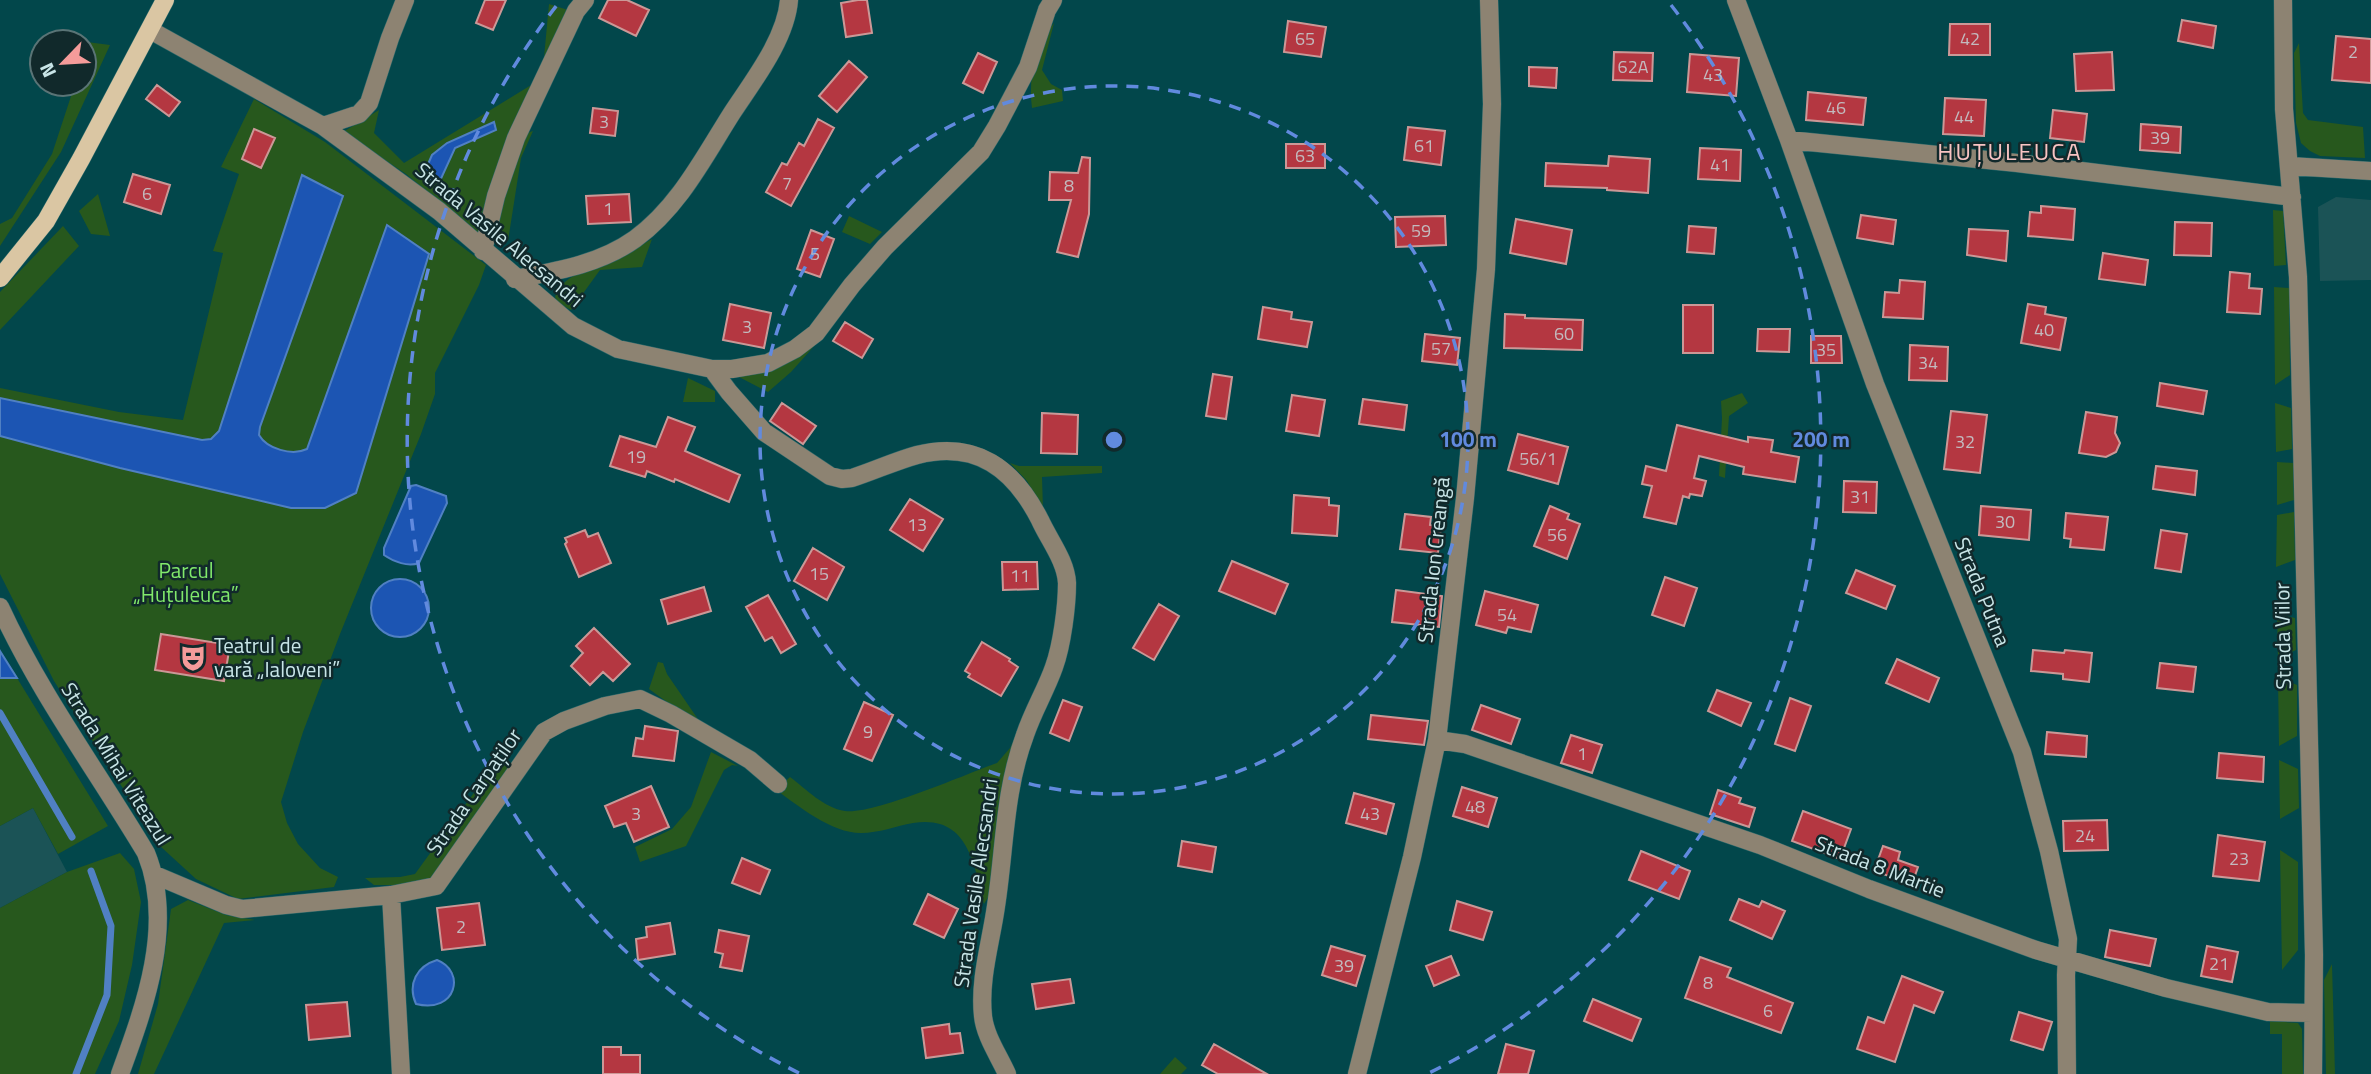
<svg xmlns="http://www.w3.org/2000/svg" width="2371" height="1074" font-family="'Titillium Web',sans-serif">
  <rect width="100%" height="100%" fill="#02474b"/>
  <!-- built -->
  <path fill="#1b5356" d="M2336,197L2371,200V280L2320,281L2318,207Z
    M33,808L67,872L0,908V826Z"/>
  <!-- green -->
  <path fill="#27581d" d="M549,4L568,10L543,68Z
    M1054,23L1042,70L1051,84L1062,90L1063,101L1032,108C1028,79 1035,46 1054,23Z
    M87,42L110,45L61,152L0,246V224L12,218L52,154L75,84H84V53Z
    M2299,43L2303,113L2308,120L2363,127L2365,158L2320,156L2310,151L2301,143L2296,123L2294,53Z
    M536,82C509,133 491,177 478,233L406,174L343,132L379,110L374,133L404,163Z
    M254,99L325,142L486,265L479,285L435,373V394L421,434L340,634L303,732L281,802L287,823L298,844L320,868L338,877L334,887L238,899L196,879L160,846L54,681L0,574V388L119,412L183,420L223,253L213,251L239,174L221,167Z
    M533,131L521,158L508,241L493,237L501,199L524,134Z
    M98,194L110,236L91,234L79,211Z
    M2273,210L2283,211L2286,265L2274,266Z
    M849,216L882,232L870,244L842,232Z
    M63,226L79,246L0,330V292Z
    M652,239L642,267L600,270L571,310L558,303L555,297C567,269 590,273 613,261C627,255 639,246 652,239Z
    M2274,287L2289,288L2290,375L2275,385Z
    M825,334L791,372L768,392L739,377Z
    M688,378L715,391V402H683Z
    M1742,393L1748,403L1729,416L1725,478L1719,476L1722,418L1721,401Z
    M2275,403L2291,408L2292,449L2276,452Z
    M2277,462L2293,463L2294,500L2277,505Z
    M1010,463L1019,466H1102V473L1042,477L1043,509L1027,481Z
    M2294,512L2295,560L2276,567L2277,515Z
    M2277,614L2295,618L2296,650L2278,658Z
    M658,662L663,663L667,674L702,725L696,723L649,689Z
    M2278,677L2297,685V736L2279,746Z
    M0,678H17L108,826L58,854L33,808L0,826Z
    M1019,729L993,889L984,904C974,864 968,814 913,823C896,826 879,833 861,833C831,833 799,806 776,790L790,777C806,789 824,808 845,811C873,815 966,774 997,763L1010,748Z
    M711,752L738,766L732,765L724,770L686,846L640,862L635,847L672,829L691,807Z
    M2279,760L2298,769L2299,808L2280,819Z
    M497,761L511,767L431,878L407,885H374L365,878L400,877L415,874Z
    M2280,850L2298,862V950L2282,970Z
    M120,853L134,869L141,902L132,965L119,1021L95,1074H0V908L67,872Z
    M188,900L226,915L255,920L224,923L154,1074H138L158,1004L171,909Z
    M2332,964L2335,1074H2326L2324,980Z
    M2270,1021L2298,1023L2302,1029L2303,1074H2282V1034H2270Z
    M1175,1057L1187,1068L1181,1074H1160Z"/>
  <!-- water -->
  <path fill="#1c55b3" stroke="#5080c3" stroke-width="2" d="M494,122L496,130L455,148L439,183L429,179L425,171L432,155L447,143Z
    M302,175L343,196L260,427L259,435C267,449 292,456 307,449L387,225L429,254L356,493L325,508H291L120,468L0,436V398L202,440L211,439L219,431Z
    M416,485L446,496L447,503L419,563C408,567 394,562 384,555V548L411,486Z
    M371 608a29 29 0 1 1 58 0a29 29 0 1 1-58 0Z
    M0,651L17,678H0Z
    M437,960C466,971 457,1014 416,1004C407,984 417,966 437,960Z"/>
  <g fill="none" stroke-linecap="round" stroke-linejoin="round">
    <!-- stream -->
    <path stroke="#5080c3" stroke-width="7" d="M0,713L72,837
      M76,1074L107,995L111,926L91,871"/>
  </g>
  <!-- building -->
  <path fill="#b43741" stroke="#cb9897" stroke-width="2" d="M485,0H506L493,30L476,23Z
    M608,0H627L649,10L636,36L599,18Z
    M858,0H867L872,33L846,37L841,3Z
    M2182,20L2216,26L2213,48L2178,41Z
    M1288,21L1326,27L1321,57L1284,52Z
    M1950,24H1990V55H1949Z
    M2336,36L2371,39V83L2332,80Z
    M1614,52L1653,53L1652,81L1613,80Z
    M2112,52L2114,90L2076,91L2074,54Z
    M978,53L997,62L983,93L963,83Z
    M1690,54L1739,58L1736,96L1687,92Z
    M849,61L867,77L837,112L819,96Z
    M1529,67L1557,68L1556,88L1529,86Z
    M157,85L180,102L169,116L146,99Z
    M1808,92L1866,98L1863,125L1806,120Z
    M1945,98L1986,100L1984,136L1943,134Z
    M593,108L618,111L615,136L590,133Z
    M2053,110L2087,114L2084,142L2050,138Z
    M818,119L834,128L791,206L766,192L782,163L787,165L799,143L804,146Z
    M2141,124L2181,127L2180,153L2140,150Z
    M1408,127L1445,131L1441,165L1404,160Z
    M254,129L275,138L261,168L242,159Z
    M1286,144H1325V168H1286Z
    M1700,148L1741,150L1740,181L1698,179Z
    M1609,156L1650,159L1648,193L1607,190V188L1545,186L1546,163L1608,166Z
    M1082,157L1090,158L1089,214L1078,257L1057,252L1071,200H1049L1050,172L1078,173Z
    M133,174L170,185L161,214L124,202Z
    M629,194L631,222L588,224L586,196Z
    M2041,206L2075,209L2073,240L2028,236L2030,212L2041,213Z
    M1861,215L1896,220L1893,244L1857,238Z
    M1445,216L1446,245L1396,247L1395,217Z
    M1516,219L1572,230L1566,264L1510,253Z
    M2175,222L2212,223L2211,256L2174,255Z
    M1689,226L1716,228L1714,254L1687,252Z
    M1969,229L2008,231L2006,261L1967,255Z
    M811,230L834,239L820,277L797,269Z
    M2103,253L2148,260L2145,285L2099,279Z
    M2230,272L2250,274L2249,288L2262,289L2260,314L2227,312Z
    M1900,280L1925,282L1923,319L1883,317L1885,292L1899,293Z
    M730,304L771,313L764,348L723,340Z
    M2028,304L2046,307L2045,314L2066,318L2060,350L2021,343Z
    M1683,305H1713V353H1683Z
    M1263,307L1292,312L1291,319L1312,322L1307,347L1258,339Z
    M1505,314L1525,315V318L1583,320L1582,350L1504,348Z
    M845,322L873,339L862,358L833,341Z
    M1758,329H1790L1789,352L1757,351Z
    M1425,334L1460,338L1457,365L1422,361Z
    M1811,336H1841L1842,363H1811Z
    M1910,345L1948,347L1947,381L1909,380Z
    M1213,374L1232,377L1226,419L1206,416Z
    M2160,383L2207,391L2203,414L2157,406Z
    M1292,395L1325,400L1319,436L1286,431Z
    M1363,399L1407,405L1404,430L1359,424Z
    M782,403L816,426L803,444L770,421Z
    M1951,411L1987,415L1980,473L1944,469Z
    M2086,412L2117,417L2115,433L2120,443L2116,452L2106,457L2079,453Z
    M1042,413L1078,415L1077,454L1041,453Z
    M668,417L695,427L685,451L740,475L729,502L675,479L674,482L647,471L645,477L610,466L620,436L656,447Z
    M1677,425L1748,442V437L1773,440L1771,452L1799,457L1795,482L1743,474L1744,467L1699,456L1694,478L1706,481L1702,496L1690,494L1689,498L1683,496L1676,524L1644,517L1652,486L1642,484L1646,466L1666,471Z
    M1518,434L1568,447L1558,484L1508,470Z
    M2156,466L2197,471L2195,495L2153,489Z
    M1844,481L1877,482L1876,513L1843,512Z
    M1294,495L1329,498V505L1339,506L1337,536L1292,533Z
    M910,499L943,519L923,551L890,530Z
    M1550,506L1569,514L1567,519L1580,524L1567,559L1534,546Z
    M1981,506L2031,510L2029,540L1979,535Z
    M2066,513L2108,517L2104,550L2070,547L2071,539L2064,538Z
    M1405,514L1431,517L1430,525L1441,527L1438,553L1400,549Z
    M585,530L588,537L598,533L611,563L579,577L565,544L567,542L565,538Z
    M2161,530L2187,534L2181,572L2155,568Z
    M813,548L844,567L827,600L794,581Z
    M1232,561L1288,584L1275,614L1219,591Z
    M1002,562H1037L1038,589L1003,590Z
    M1856,570L1895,586L1886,609L1846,593Z
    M1665,577L1697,588L1684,626L1652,615Z
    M704,587L711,611L668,624L661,600Z
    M1396,590L1442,596L1439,627L1392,622Z
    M1485,591L1538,605L1531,632L1508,627L1506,633L1476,625Z
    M768,595L796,644L781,653L772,637L765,641L746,607Z
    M1159,604L1179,616L1154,660L1133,648Z
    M594,628L630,664L613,681L603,672L590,685L571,666L583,653L576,646Z
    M161,634L230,645L224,681L155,670Z
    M982,642L1010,659L1009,661L1018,667L1001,696L968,677L970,674L965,671Z
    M2033,650L2064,653L2065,650L2092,653L2089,682L2063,679V674L2031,671Z
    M1897,659L1939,678L1929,702L1886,683Z
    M2160,663L2196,667L2193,692L2157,688Z
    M1717,690L1751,703L1741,726L1708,711Z
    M1790,698L1811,706L1795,751L1775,744Z
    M1063,700L1082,707L1069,741L1050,733Z
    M864,702L893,715L872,761L844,749Z
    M1481,705L1520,719L1511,744L1472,730Z
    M1371,715L1428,721L1424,745L1368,739Z
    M645,726L678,731L674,761L633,756L636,738L643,739Z
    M2047,732L2087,736L2086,757L2045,754Z
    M1571,735L1602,745L1592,773L1561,763Z
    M2219,753L2264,757L2263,782L2217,778Z
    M651,786L669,827L634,842L626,823L614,827L605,806Z
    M1462,787L1497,798L1488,827L1453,816Z
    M1718,790L1741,798L1739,803L1755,808L1749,827L1710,814Z
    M1354,793L1394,804L1386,834L1346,823Z
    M1803,811L1851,829L1840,859L1792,841Z
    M2107,820L2108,850L2064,851L2063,821Z
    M2218,835L2265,842L2259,881L2213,876Z
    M1182,841L1216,847L1212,872L1178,866Z
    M1883,846L1900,852L1898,860L1918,867L1912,884L1874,871Z
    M1641,851L1690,871L1679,899L1629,880Z
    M742,858L770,870L760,894L732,883Z
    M928,894L958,909L944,938L914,924Z
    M1739,899L1759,907L1762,901L1785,911L1772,939L1730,920Z
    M1457,901L1492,912L1483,940L1450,930Z
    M479,903L485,945L442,950L437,908Z
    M670,923L675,954L638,960L636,939L647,937L646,927Z
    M719,930L749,936L742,971L720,967L723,954L715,952Z
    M2110,930L2156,939L2150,966L2105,957Z
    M1331,946L1365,956L1356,986L1322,975Z
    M2207,946L2238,952L2232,982L2201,976Z
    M1451,956L1459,975L1434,986L1426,966Z
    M1700,957L1731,968L1727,977L1793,1003L1781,1033L1685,998Z
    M1902,976L1943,992L1934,1013L1914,1005L1895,1062L1857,1049L1868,1017L1884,1023Z
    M1070,979L1074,1003L1036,1009L1032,984Z
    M1593,999L1641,1019L1632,1041L1584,1021Z
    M347,1002L350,1036L309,1040L306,1005Z
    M2019,1012L2052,1022L2043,1050L2011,1040Z
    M949,1024L950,1034L960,1033L963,1053L926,1058L922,1028Z
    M1214,1044L1267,1074H1218L1202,1065Z
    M1506,1044L1534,1051L1528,1074H1498Z
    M603,1047H621V1055H640V1074H603Z"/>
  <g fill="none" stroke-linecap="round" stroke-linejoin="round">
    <defs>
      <path id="minor" d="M1736,0L1789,140L1875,384L2022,752L2049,851L2068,939L2066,975L2067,1074
        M2283,0L2284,109L2298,277L2301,402L2314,955L2313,1074
        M150,30L323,126L439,211L573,326L618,349L712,369L729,392L764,432L830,476L842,479L852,478C874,471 895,461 917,455C977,440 1014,469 1040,520C1049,540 1066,561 1067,583C1067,606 1062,645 1054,667C1046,690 1033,711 1025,735C1004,791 1005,848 996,906C991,942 979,979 983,1016C985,1036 999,1056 1007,1074
        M323,126L359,114L369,103L390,38L405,0
        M1789,140L2017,163L2292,197
        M2290,166L2371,171
        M483,251L496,196L516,138L576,11L585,0
        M515,279C557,271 600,264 635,239C679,207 704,157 732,113C753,81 786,39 789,0
        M712,369H732L768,363L795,349L816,333L852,285L885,247L981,152L997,126L1028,67L1047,10L1053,0
        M0,607C40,694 97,771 146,853C175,924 145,1006 120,1074
        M1437,740L1465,744L1760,845L1869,889L2036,950L2166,988L2268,1012L2312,1013
        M155,875L226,905L242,909L391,895L436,886L544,732L564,721L605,706L640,699L671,714L750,760L778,784
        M391,895L401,1074
        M1357,1074L1412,857L1437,740L1465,498L1486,269L1492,104L1489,0"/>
      <path id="major" d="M0,278L46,221L81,159L165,0"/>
    </defs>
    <!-- minor casing -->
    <use href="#minor" stroke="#2a676a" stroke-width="19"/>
    <!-- major casing -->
    <use href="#major" stroke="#2a676a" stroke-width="19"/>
    <!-- minor -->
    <use href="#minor" stroke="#8d8372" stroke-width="18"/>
    <!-- major -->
    <use href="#major" stroke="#dac6a3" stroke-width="18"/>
  </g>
  <!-- distance rings -->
  <g fill="none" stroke="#618ade" stroke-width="3.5" stroke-dasharray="12 9">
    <circle cx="1114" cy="440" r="354"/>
    <path d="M799 1073A707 707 0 0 1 557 5M1671 5A707 707 0 0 1 1429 1073"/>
  </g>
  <!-- icons -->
  <defs>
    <symbol id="theatre-bare" viewBox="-9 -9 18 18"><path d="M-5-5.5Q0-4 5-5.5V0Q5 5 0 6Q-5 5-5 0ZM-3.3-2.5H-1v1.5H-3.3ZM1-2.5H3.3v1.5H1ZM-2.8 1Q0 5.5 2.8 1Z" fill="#f59b9a" stroke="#11292b" stroke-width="2.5" paint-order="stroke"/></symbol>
  </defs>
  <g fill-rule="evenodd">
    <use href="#theatre-bare" x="174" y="639" width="38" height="38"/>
  </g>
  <g text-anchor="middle" stroke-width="5" stroke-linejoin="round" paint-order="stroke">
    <!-- number labels -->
    <g font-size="18" fill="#c3babe">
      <text x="1305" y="45">65</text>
      <text x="1970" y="45">42</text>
      <text x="2353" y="58">2</text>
      <text x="1633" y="73">62A</text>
      <text x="1713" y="81">43</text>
      <text x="1836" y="114">46</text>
      <text x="1964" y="123">44</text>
      <text x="604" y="128">3</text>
      <text x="2160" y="144">39</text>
      <text x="1424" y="152">61</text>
      <text x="1305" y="162">63</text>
      <text x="1720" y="171">41</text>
      <text x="787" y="190">7</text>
      <text x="1069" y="192">8</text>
      <text x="147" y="200">6</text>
      <text x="608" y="215">1</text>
      <text x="1421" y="237">59</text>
      <text x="815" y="260">5</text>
      <text x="747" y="333">3</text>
      <text x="2044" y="336">40</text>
      <text x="1564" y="340">60</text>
      <text x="1441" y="355">57</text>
      <text x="1826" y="356">35</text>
      <text x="1928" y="369">34</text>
      <text x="1965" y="448">32</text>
      <text x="636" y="463">19</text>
      <text x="1538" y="465">56/1</text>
      <text x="1860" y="503">31</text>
      <text x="2005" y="528">30</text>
      <text x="917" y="531">13</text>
      <text x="1557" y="541">56</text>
      <text x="819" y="580">15</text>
      <text x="1020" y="582">11</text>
      <text x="1507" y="621">54</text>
      <text x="868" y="738">9</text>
      <text x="1582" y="760">1</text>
      <text x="1475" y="813">48</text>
      <text x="636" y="820">3</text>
      <text x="1370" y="820">43</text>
      <text x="2085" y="842">24</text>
      <text x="2239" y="865">23</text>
      <text x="461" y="933">2</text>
      <text x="2219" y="970">21</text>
      <text x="1344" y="972">39</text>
      <text x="1708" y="989">8</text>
      <text x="1768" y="1017">6</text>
    </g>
    <!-- street labels -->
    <g font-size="21" fill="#c8e5e7" stroke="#11292b">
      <text transform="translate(499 235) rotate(40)" y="7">Strada Vasile Alecsandri</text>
      <text transform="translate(1434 560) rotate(-84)" y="7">Strada Ion Creangă</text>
      <text transform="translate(1982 592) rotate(68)" y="7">Strada Putna</text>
      <text transform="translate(2283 636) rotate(-91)" y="7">Strada Viilor</text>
      <text transform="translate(116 764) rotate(58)" y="7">Strada Mihai Viteazul</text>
      <text transform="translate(474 792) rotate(-55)" y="7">Strada Carpaților</text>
      <text transform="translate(1880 867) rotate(21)" y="7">Strada 8 Martie</text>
      <text transform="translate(976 883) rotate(-82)" y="7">Strada Vasile Alecsandri</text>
    </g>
    <!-- park labels -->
    <g font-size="21" fill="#81e96b" stroke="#11292b">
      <text x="186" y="578">Parcul<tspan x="186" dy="24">„Huțuleuca”</tspan></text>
    </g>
    <!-- poi labels -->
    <g font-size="21" fill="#c8e5e7" stroke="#11292b" text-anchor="start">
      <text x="214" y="653">Teatrul de<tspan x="214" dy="24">vară „Ialoveni”</tspan></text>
    </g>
    <!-- quarter labels -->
    <g font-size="24" letter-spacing="2" fill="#f8c4c3" stroke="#11292b">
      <text x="2010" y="160">HUȚULEUCA</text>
    </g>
  </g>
  <circle cx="1114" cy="440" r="10" fill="#618ade" stroke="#11292b" stroke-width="3.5"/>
  <g font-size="21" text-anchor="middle" font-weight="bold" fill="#618ade" stroke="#11292b" stroke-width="5" stroke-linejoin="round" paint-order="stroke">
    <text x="1468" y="447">100 m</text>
    <text x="1821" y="447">200 m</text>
  </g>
  <!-- north arrow -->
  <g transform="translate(63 63) rotate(245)"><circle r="33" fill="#11292b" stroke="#5a7476" stroke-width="2"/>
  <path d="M0-5L12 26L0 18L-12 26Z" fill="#f59b9a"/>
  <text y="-10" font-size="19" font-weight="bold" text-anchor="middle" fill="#c8e5e7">N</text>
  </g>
</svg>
